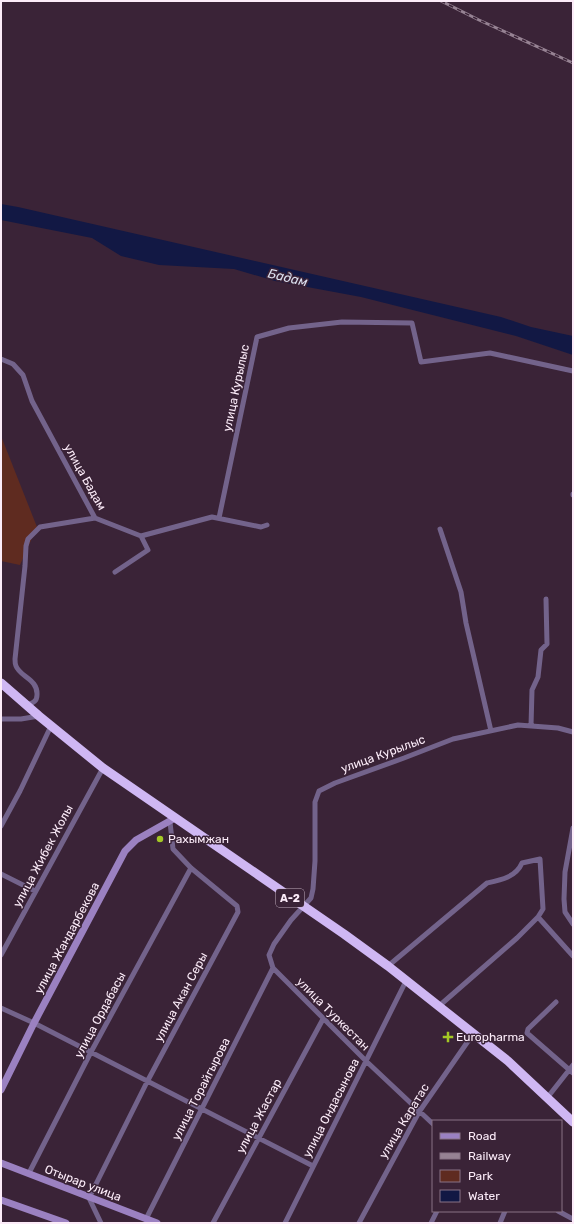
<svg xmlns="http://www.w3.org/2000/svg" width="574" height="1224" font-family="Rubik,sans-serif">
  <rect width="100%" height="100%" fill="#3a2337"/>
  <!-- green -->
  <path fill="#5f2b20" d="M1,436L37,527L20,565L1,561Z"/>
  <!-- water -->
  <path fill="#121844" d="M1,204L18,207L501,317L531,327L573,336V355L516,336L361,297L275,281L234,269L159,265L121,256L92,238L1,220Z"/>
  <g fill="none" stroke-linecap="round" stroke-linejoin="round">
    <!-- street -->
    <path stroke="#73638b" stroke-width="5" d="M1,359L13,364L23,375L32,401L95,518L141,536L212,517L261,527L267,525
      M573,494V495
      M219,518L257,337L289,328L342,322L412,323L421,362L490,353L573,371
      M440,529L461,592L466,623L491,731
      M115,572L148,550L141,536
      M27,705C32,703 37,702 37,695C38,679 20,677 16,666C15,664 15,662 15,659L25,566L26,546L28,539L40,527L95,518
      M1,719H21L39,716
      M531,726L532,690L538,677L541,650L547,644L546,599
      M1,826L20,791L51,726
      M573,828L565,872L564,899L565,912L573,924
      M1,874L35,891
      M1,955L103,768
      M388,966L487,883C501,880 516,877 522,863L540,859L543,909L538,917
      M556,1002L528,1029L527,1033L573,1073
      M439,1006L517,938L538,917L573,956
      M1,1008L34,1023L313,1166
      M547,1098L573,1065
      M433,1124L366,1061L273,968L269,955L274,944L291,920L311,898L313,889L315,861V802L319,791L335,783L404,758L453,739L518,725L558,728L573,732
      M29,1173L91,1052L191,868
      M558,1211L573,1219
      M146,1219L273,968
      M101,1223L89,1198L147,1082L238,912L237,906L191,868L173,849L170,822
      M213,1223L323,1019
      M285,1223L406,981
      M359,1223L419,1112L473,1034
      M431,1223L437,1211
      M500,1223L505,1211"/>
    <!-- secondary -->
    <path stroke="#9b81c1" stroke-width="7" d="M1,1090L34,1023L125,851L136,840L175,818
      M1,1163L157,1223
      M1,1200L66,1223"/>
    <!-- highway -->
    <path stroke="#cfb7f3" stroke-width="9" d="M1,683L39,716L103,768L344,934L388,966L508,1061L573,1122"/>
    <defs>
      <path id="rail" d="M441,1L479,20L573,63"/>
    </defs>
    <!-- rail casing -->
    <use href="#rail" stroke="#968293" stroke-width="3"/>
    <!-- rail -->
    <use href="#rail" stroke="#3a2337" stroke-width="1.5" stroke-dasharray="4.5" stroke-linecap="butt"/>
  </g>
  <!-- markers -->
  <g fill="#a4c825" stroke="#3a2337" stroke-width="1.5">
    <circle cx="160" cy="839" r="4"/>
    <path d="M446 1031h4v4h4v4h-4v4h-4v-4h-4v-4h4z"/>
  </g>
  <g text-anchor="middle" stroke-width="3" stroke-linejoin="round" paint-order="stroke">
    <!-- shield labels -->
    <rect fill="#3a2337" stroke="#c2b0bf" stroke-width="1" x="276" y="889" width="28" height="18" rx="3"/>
    <g font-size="11" font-weight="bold" fill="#fcecf9">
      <text x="290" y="902">A-2</text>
    </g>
    <!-- street labels -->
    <g font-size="12" fill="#fcecf9" stroke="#3a2337">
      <text transform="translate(236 388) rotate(-78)" y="4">улица Курылыс</text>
      <text transform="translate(85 477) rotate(61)" y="4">улица Бадам</text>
      <text transform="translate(383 754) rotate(-20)" y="4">улица Курылыс</text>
      <text transform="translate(43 856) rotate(-62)" y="4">улица Жибек Жолы</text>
      <text transform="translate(67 938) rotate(-62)" y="4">улица Жандарбекова</text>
      <text transform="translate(181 997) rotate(-62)" y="4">улица Акан Серы</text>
      <text transform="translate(333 1014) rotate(45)" y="4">улица Туркестан</text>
      <text transform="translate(100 1015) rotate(-62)" y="4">улица Ордабасы</text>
      <text transform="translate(201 1089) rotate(-63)" y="4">улица Торайгырова</text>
      <text transform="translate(331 1108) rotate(-63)" y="4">улица Ондасынова</text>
      <text transform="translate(259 1116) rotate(-62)" y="4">улица Жастар</text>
      <text transform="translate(404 1121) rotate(-59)" y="4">улица Каратас</text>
      <text transform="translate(83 1183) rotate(21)" y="4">Отырар улица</text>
    </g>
    <!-- poi labels -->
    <g font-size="12" fill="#fcecf9" stroke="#3a2337" text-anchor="start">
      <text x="168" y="843">Рахымжан</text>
      <text x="456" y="1041">Europharma</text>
    </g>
    <!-- water labels -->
    <g font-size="13" font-style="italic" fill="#dce1f1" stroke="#3a2337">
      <text transform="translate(288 277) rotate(13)" y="5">Бадам</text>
    </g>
  </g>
  <!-- border -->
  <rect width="574" height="1224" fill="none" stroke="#fcecf9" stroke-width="4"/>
  <!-- legend -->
  <rect x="432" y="1120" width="130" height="92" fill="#3a2337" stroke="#887385"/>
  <rect x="440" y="1133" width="20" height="6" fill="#9b81c1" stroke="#887385"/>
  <text x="468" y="1140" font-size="12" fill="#fcecf9">Road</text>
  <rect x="440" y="1153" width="20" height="6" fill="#968293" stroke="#887385"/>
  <text x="468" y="1160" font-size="12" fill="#fcecf9">Railway</text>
  <rect x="440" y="1170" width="20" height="12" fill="#5f2b20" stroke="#887385"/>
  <text x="468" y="1180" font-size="12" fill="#fcecf9">Park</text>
  <rect x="440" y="1190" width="20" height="12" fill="#121844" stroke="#887385"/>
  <text x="468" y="1200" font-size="12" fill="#fcecf9">Water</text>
</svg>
